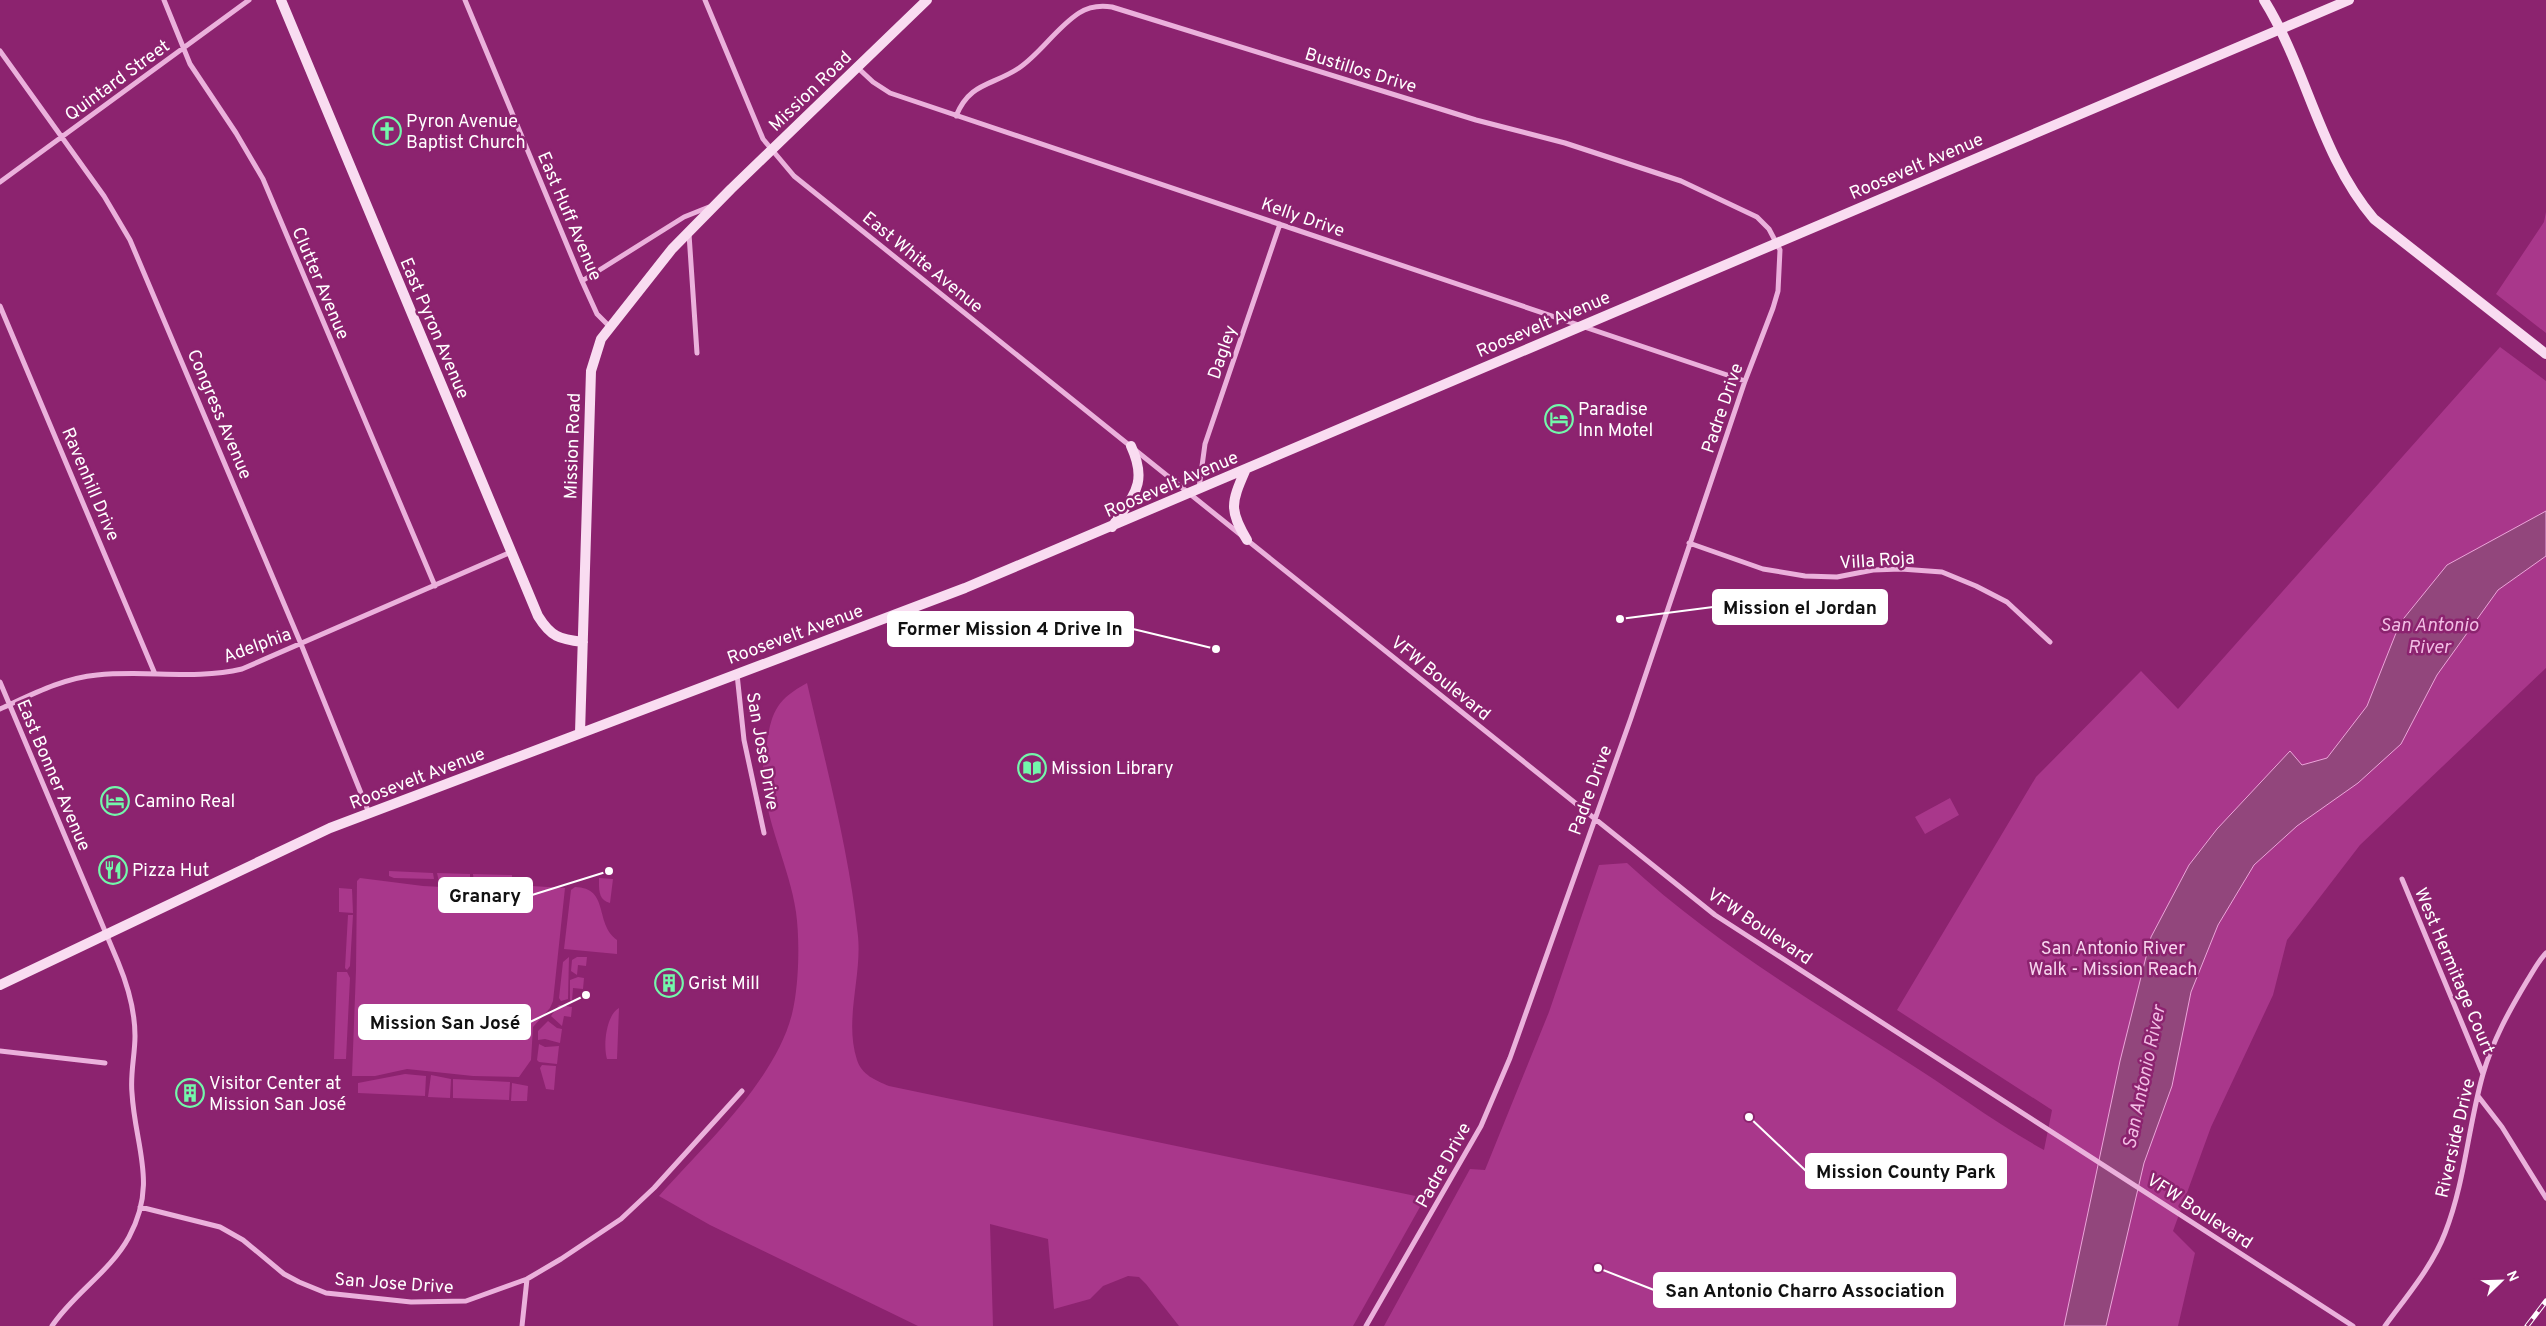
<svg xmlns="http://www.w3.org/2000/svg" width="2546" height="1326" font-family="Overpass,sans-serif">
  <rect width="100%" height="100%" fill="#8c236f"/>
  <!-- green -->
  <path fill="#a9378b" d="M2546,212V333L2496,294L2544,222Z
    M2500,347L2546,381V668L2360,845L2287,940L2273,995L2211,1127L2173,1231L2195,1253L2178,1326H1384L1470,1169L1485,1170L1549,1012L1599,865L1627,863C1709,939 1807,998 1901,1058C1949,1088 1995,1123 2044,1150L2052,1110L1897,1010L2036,777L2141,671L2178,709Z
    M807,683C826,766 849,850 858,936C862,977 844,1020 857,1060C862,1075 875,1080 889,1086L1425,1198L1353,1326H1179L1146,1284L1139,1277L1128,1276L1103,1286L1090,1299L1054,1309L1048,1239L990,1224L993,1326H918L710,1225L659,1196C704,1145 775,1081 792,1014C799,986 800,941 796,912C790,867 761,812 763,768C763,760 766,751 767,742C772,710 778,699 807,683Z
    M1950,798L1959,815L1925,834L1915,817Z
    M389,871L433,873L434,879L394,878L389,876Z
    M437,873L470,874V882H439Z
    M473,874L512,875V882L474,883Z
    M360,878L423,886L521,891L531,886L565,888L553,1001L550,1008L533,1027L531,1060L519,1077L473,1076L407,1069L375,1076H352L356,970L357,881Z
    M599,878L613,879L610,903C598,900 599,889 599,878Z
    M575,887C610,888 594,923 617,940V954L564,949L571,890Z
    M339,888L352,889L353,913L339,912Z
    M348,915H353L350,966L347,970L345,968Z
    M569,957L568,999L561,1001L559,998L563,962Z
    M577,957H587L586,966L578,965L577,975L571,971L572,960Z
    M337,972H347L350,978L346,1059H334Z
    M578,977L584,978L583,989L573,988L572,1001L570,1000V980Z
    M559,1005L572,1007L571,1017L564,1016L562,1026L551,1016Z
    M619,1008L617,1059H607C603,1046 606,1015 619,1008Z
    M548,1021L557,1028L562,1029L560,1043L545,1039L538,1040V1031Z
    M539,1044L545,1047L559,1046L557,1064L539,1062L537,1060Z
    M542,1065L556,1066L554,1090L546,1089L540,1068Z
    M405,1074L426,1076L425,1096L358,1093V1083Z
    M431,1075L451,1079L450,1098L428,1097Z
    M453,1079L510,1082L509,1100L453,1098Z
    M512,1083L528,1086L527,1101H511Z"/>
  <!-- water -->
  <path fill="#92467c" stroke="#eca5da" d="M2546,511V556L2498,590L2437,675L2401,744L2358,783L2297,826L2254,865L2218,925L2191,992L2172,1086L2144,1163L2106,1326H2064L2120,1061L2151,937L2189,865L2217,829L2290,751L2302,765L2327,758L2367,706L2400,623L2447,565Z"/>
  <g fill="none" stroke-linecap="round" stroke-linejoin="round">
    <!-- street -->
    <path stroke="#ebb1dc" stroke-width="5" d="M164,0L190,64L236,133L263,179L435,586
      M465,0L582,281L597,314L610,327
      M705,0L763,139L794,176L1241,535
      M0,51L104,196L130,240L301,644L369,813
      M858,68L873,82L890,93L1745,381
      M956,116C970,82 992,86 1019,68C1041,53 1056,28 1079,13C1090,6 1100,5 1112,7L1476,120L1565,143L1681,181L1757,217L1769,229L1780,250L1778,291L1773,308L1745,381L1631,718L1510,1058L1481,1126L1366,1326
      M0,182L249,0
      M689,234L697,353
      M582,281L684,217L709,207
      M0,306L155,674
      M1199,488L1205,444L1280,224
      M1247,540L1715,915L2353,1326
      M1689,543L1763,569L1805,576L1837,577L1873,570L1901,569L1942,572L1976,586L2007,602L2050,642
      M737,674L744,740L764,833
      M0,682L118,962C128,986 135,1009 135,1036C135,1055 130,1074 132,1093C135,1147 158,1183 129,1237C110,1272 74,1293 52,1326
      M0,709C31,695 63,678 97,675C146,670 195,680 242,669L511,552
      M2402,879L2483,1074
      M0,1051L105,1063
      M2478,1096L2502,1127L2546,1198
      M140,1207L220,1227L243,1240L284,1274L299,1282L326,1293L411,1302L466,1301L527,1279L561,1259L621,1219L654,1188L742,1091
      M522,1326L527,1279
      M2385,1326C2406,1297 2432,1267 2445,1233C2465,1182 2468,1127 2483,1074C2493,1040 2509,1011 2527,981C2533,972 2538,961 2546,953"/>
    <!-- secondary -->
    <path stroke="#f9dcf1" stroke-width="10" d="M281,0L538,616C551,637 559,639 583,642
      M2264,0C2307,69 2320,156 2374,219L2546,354
      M1245,471C1231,503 1229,510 1247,540
      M1112,527C1132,496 1149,485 1131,446
      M580,733L591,371L601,339L672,249L731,189L927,0
      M0,985L330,828L965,588L2349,0"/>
    <defs>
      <path id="rail" d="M2527,1326L2546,1301"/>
    </defs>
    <!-- rail casing -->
    <use href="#rail" stroke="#fff" stroke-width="5"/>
    <!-- rail -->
    <use href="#rail" stroke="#8c236f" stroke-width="3" stroke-dasharray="9" stroke-linecap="butt"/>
  </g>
  <!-- icons -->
  <defs>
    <symbol id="church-ring" viewBox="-11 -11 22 22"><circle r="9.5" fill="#8c236f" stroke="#73f7ab" stroke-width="1.5"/><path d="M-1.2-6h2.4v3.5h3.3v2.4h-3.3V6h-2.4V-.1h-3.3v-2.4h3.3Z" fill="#73f7ab"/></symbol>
    <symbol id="hotel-ring" viewBox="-11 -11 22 22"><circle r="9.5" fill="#8c236f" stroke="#73f7ab" stroke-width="1.5"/><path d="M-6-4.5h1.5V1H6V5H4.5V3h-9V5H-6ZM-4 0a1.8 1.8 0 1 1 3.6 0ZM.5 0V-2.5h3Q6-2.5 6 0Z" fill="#73f7ab"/></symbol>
    <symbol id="library-ring" viewBox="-11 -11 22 22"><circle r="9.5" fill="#8c236f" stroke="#73f7ab" stroke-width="1.5"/><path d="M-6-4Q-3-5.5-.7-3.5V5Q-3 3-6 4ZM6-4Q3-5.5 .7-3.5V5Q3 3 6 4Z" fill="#73f7ab"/></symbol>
    <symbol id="restaurant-ring" viewBox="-11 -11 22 22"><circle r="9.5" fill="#8c236f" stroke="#73f7ab" stroke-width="1.5"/><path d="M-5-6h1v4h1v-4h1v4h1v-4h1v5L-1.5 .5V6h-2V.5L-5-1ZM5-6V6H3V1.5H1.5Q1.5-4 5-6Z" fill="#73f7ab"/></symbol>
    <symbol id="building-ring" viewBox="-11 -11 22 22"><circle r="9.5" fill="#8c236f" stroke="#73f7ab" stroke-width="1.5"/><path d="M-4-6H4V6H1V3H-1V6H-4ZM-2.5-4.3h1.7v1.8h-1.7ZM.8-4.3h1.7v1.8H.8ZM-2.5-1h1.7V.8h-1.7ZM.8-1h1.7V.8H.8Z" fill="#73f7ab"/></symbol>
  </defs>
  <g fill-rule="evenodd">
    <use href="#church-ring" x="371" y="115" width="32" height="32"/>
    <use href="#hotel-ring" x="1543" y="403" width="32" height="32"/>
    <use href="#library-ring" x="1016" y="752" width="32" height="32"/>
    <use href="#hotel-ring" x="99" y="785" width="32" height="32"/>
    <use href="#restaurant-ring" x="97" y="854" width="32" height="32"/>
    <use href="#building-ring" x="653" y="967" width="32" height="32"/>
    <use href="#building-ring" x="174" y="1077" width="32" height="32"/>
  </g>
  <g text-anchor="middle" stroke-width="5" stroke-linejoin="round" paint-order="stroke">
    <!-- street labels -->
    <g font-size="18" fill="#fff" stroke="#8c236f">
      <text transform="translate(1361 70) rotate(17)" y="6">Bustillos Drive</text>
      <text transform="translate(117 80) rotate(-36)" y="6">Quintard Street</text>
      <text transform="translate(810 91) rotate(-44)" y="6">Mission Road</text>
      <text transform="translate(1916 166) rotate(-23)" y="6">Roosevelt Avenue</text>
      <text transform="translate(570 216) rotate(67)" y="6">East Huff Avenue</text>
      <text transform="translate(1303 217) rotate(19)" y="6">Kelly Drive</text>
      <text transform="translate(923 262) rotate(39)" y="6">East White Avenue</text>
      <text transform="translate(321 283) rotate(67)" y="6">Clutter Avenue</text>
      <text transform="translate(1543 324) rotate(-23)" y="6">Roosevelt Avenue</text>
      <text transform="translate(435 328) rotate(67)" y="6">East Pyron Avenue</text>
      <text transform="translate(1222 352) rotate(-71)" y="6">Dagley</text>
      <text transform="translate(1722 408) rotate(-71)" y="6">Padre Drive</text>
      <text transform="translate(220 414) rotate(67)" y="6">Congress Avenue</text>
      <text transform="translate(572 446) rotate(-88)" y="6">Mission Road</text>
      <text transform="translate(91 484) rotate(67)" y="6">Ravenhill Drive</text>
      <text transform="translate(1171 484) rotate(-23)" y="6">Roosevelt Avenue</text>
      <text transform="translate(1877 560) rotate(-4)" y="6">Villa Roja</text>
      <text transform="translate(795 634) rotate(-20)" y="6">Roosevelt Avenue</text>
      <text transform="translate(257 645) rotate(-20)" y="6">Adelphia</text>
      <text transform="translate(1441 678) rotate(39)" y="6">VFW Boulevard</text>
      <text transform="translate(763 751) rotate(80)" y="6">San Jose Drive</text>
      <text transform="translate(54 775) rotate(67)" y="6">East Bonner Avenue</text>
      <text transform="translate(417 778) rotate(-21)" y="6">Roosevelt Avenue</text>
      <text transform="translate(1590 790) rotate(-70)" y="6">Padre Drive</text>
      <text transform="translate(1760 926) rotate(34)" y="6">VFW Boulevard</text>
      <text transform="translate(2455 971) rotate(67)" y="6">West Hermitage Court</text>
      <text transform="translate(2455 1138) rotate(-77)" y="6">Riverside Drive</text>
      <text transform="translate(1443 1165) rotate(-61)" y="6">Padre Drive</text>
      <text transform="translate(2200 1211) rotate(33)" y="6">VFW Boulevard</text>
      <text transform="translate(394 1283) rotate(4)" y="6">San Jose Drive</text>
    </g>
    <!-- poi labels -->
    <g font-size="18" fill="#fff" stroke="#8c236f" text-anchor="start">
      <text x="406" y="127">Pyron Avenue<tspan x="406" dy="21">Baptist Church</tspan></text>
      <text x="1578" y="415">Paradise<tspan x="1578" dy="21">Inn Motel</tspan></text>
      <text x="1051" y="774">Mission Library</text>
      <text x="134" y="807">Camino Real</text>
      <text x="132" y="876">Pizza Hut</text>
      <text x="688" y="989">Grist Mill</text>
      <text x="209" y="1089">Visitor Center at<tspan x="209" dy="21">Mission San José</tspan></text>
    </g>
    <!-- park labels -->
    <g font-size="18" fill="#f8d6ef" stroke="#8c236f">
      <text x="2113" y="954">San Antonio River<tspan x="2113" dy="21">Walk - Mission Reach</tspan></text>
    </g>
    <!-- water labels -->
    <g font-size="19" font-style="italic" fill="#f2bde4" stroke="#8c236f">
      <text x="2429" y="631">San Antonio<tspan x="2429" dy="22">River</tspan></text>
      <text transform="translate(2143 1077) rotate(-78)" y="7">San Antonio River</text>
    </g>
  </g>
  <!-- callouts -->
  <path fill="none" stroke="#fff" stroke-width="2" d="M1620 619L1713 607M1216 649L1133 629M609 871L532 895M586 995L530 1022M1749 1117L1806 1171M1598 1268L1654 1290"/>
  <g fill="#fff" stroke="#8c236f" stroke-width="2">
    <circle cx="1620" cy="619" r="5"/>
    <circle cx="1216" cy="649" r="5"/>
    <circle cx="609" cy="871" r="5"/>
    <circle cx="586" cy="995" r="5"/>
    <circle cx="1749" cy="1117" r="5"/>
    <circle cx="1598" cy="1268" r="5"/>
  </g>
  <g fill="#fff" stroke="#fff" stroke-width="2">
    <rect x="1713" y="590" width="174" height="34" rx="5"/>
    <rect x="888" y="612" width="245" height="34" rx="5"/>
    <rect x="439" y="878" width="93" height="34" rx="5"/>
    <rect x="359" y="1005" width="171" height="34" rx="5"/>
    <rect x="1806" y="1154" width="200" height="34" rx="5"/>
    <rect x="1654" y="1273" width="301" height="34" rx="5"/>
  </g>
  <g font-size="19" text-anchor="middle" font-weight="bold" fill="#111">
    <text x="1800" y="614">Mission el Jordan</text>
    <text x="1010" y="635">Former Mission 4 Drive In</text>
    <text x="485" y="902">Granary</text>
    <text x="445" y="1029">Mission San José</text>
    <text x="1906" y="1178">Mission County Park</text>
    <text x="1805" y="1297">San Antonio Charro Association</text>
  </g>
  <!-- north arrow -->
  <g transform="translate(2501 1281) rotate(67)" stroke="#8c236f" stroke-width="4" paint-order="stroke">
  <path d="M0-4L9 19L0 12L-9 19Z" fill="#ffffff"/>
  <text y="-8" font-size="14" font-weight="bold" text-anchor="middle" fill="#ffffff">N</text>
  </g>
</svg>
